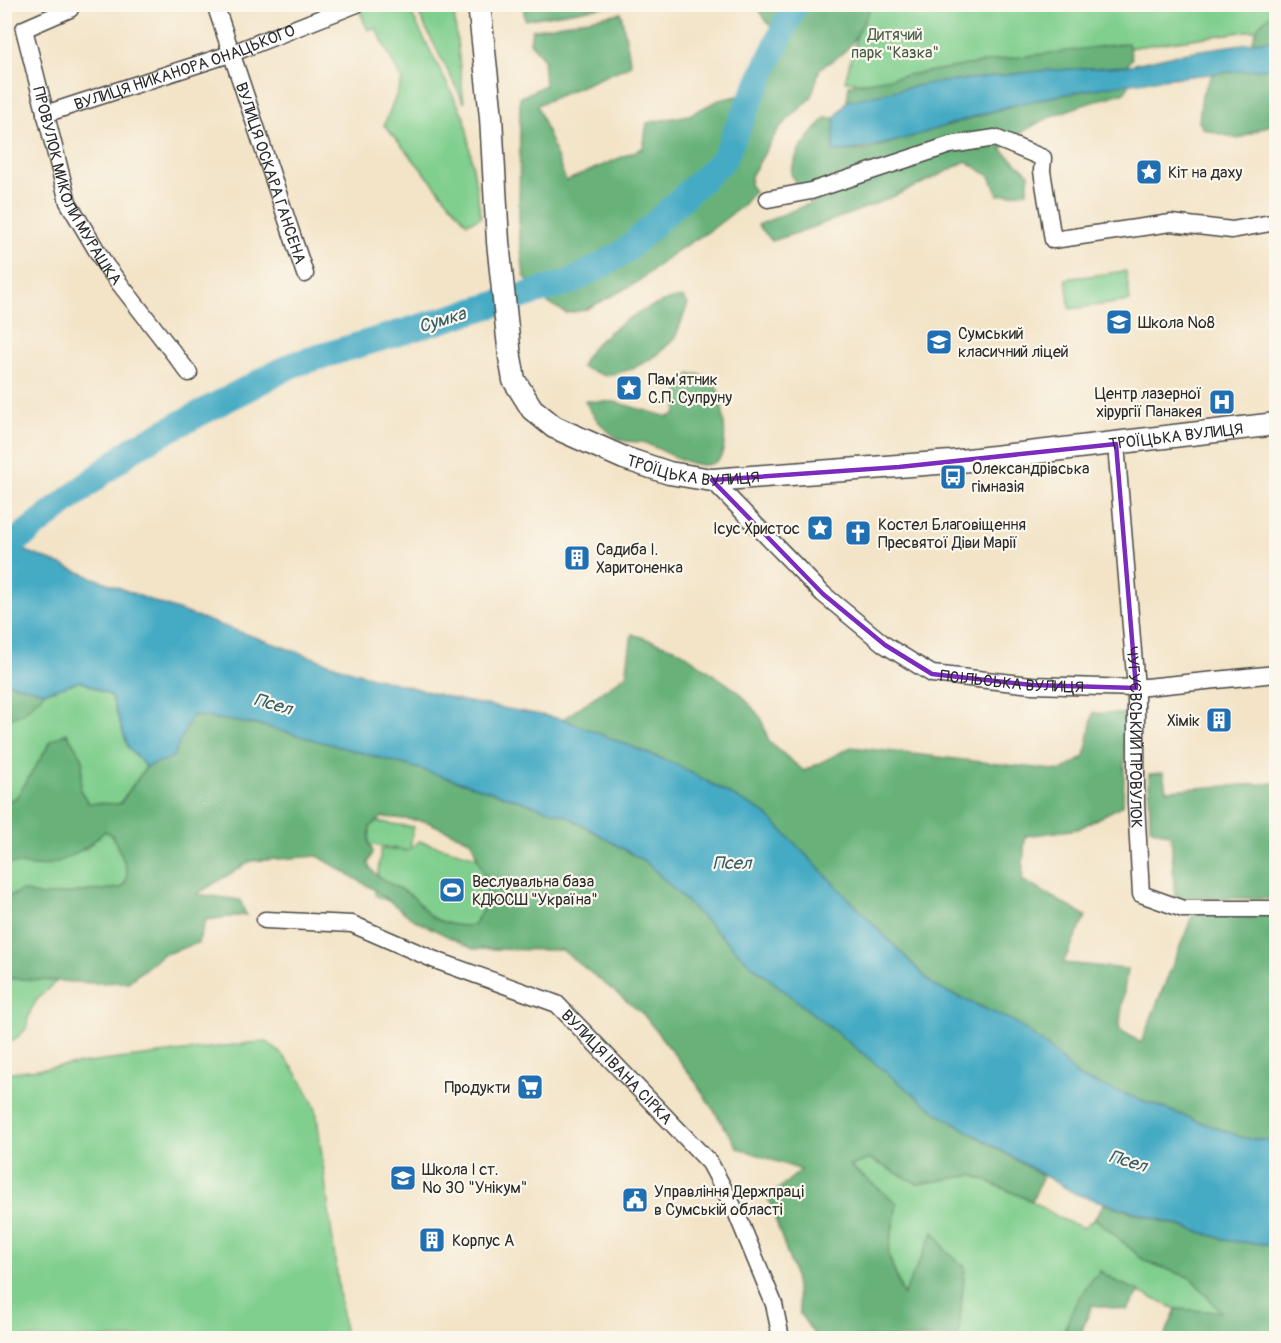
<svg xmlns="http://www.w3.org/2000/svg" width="1281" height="1343" font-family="Pangolin,sans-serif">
  <rect width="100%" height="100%" fill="#fbf7ec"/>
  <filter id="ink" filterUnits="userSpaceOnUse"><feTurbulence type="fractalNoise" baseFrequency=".0167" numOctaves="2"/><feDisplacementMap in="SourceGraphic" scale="12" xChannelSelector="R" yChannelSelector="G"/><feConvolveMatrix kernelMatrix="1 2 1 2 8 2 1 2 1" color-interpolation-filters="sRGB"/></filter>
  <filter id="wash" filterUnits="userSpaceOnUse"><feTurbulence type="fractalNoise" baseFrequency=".008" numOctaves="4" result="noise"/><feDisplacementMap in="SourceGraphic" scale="24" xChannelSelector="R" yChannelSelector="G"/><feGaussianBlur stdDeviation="1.35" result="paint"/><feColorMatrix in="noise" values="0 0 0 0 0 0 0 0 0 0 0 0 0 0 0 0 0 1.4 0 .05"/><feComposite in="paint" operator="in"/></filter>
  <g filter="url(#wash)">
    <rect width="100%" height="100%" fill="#f3e4c8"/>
    <!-- green -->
    <path fill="#81cf8f" stroke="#567d5d" stroke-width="1.5" d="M368,5H407L465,119L481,217L467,223L384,125L402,81L376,28L368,30L358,8Z
      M414,5H453L464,103Z
      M865,5H1276V27L882,83L845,81Z
      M1126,271L1130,301L1070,309L1066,279Z
      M81,681L111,696L128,747L146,767L119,804L88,803L80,790L83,759L52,740L16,799L5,802V719L22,714L45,692Z
      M364,820L413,827L410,849L419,841L481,858L485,879L526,884L474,940L375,895L381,849L408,851L361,843Z
      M104,831L112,834C118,850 136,875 121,888L41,896L22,891L5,898V864L17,861L33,866L87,848Z
      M4,978L57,981C39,996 29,1005 26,1029L14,1040L5,1043Z
      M266,1041C291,1059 303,1082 316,1109L345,1338H5V1073Z
      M870,1159L918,1184L973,1175L1032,1201L1061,1219L1083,1228L1095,1218L1145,1261L1191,1278L1222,1312L1176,1309L1117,1282L1100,1271L1065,1327L1064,1338H958L965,1267L946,1251L934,1232L904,1297L888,1254L897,1203L850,1166Z"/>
    <!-- forest -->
    <path fill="#68b27a" stroke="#4a6e52" stroke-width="1.5" fill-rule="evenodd" d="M523,5V4L613,5L525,20Z
      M759,5H872C856,37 853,51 820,68L811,98L779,128L751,176L750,185L754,192L742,206L711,230L675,252L636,283L585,310L566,313L548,303L524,276L519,232L520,98L545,85L543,58L530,42L532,30L621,13L631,65L537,105L566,181L643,148L647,123L689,115L719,100L747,94L766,83C776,67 783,46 773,29C767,20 759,16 759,5Z
      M1270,15H1276V39L1252,42L1259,25Z
      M1128,43L1132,58L1126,66L1039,71L847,101L849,85L1004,59Z
      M1276,68V125L1267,126L1238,139L1204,129L1199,122L1202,94L1213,73Z
      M1131,82L1125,92C1081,106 1035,116 1001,149L1029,174L1027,192L998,195L990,176L966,161C904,195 839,219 772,241L758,225L856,184L796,185L791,173L798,151L825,118H835L833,152L867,150L1021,103Z
      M682,297L688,304L675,338L656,356L632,369L606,376L581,367C593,334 649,303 682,297Z
      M691,374C701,374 709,375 715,384C723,397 730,450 718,460C700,476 663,449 645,443C635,440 623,444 614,436C602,427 592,415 585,401L615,402L668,417L676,414C679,398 676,383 691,374Z
      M632,634L679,650L740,693L761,718L769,742L804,771L851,747L1062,771L1085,757L1093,713L1126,714L1123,805L1078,829L1025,836L1022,880L1086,916L1063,963L1127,969L1119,1029L1141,1043L1194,912L1276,914V1141L1244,1138L1079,1077L1048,1047L982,1007L934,986L766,814L677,765L563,719L626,675Z
      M5,682L45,692L22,714L5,719Z
      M191,715L264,726L413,767L565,815L646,862L747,961L937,1113L1043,1176L1032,1201L973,1175L918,1184L870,1159L850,1166L897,1203L888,1254L903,1296L934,1231L946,1251L965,1267L958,1338H817L800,1314L793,1270L768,1198L801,1170L738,1148L693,1078L643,1014L562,950L473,949L413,919L375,890L318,856L251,861L197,894L240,900L246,915L206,920L198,943L162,955L128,982L92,983L5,978V898L22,891L41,896L121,888C136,875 118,850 112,835L105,831C87,848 58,868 33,866C22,865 16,862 5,864V802L16,798L52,740L67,733L83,759L80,790L88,803L120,804L146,767L173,756ZM383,817L425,821L472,841C480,878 502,885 473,925C462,927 451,925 440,921C428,917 425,909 416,900C403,886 377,883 368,864L373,852L369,843L370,827Z
      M1163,773L1166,790L1276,783V840L1271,841L1276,899L1175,897L1171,835L1150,828L1149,774Z
      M1104,1204L1230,1241L1276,1245V1338H1164L1176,1309L1221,1312L1191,1278L1145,1261L1095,1218Z
      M1100,1271L1117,1282L1140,1291L1127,1310L1092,1305L1079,1338H1064C1067,1312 1082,1290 1100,1271Z"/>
    <!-- water -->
    <path fill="#45aac4" stroke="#386a78" stroke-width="1.5" d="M1276,39V68C1191,75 1107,83 1023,103C959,117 899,148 833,152L835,118L847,101L926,84L1039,71L1126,66L1188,52Z
      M11,545L155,602L354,672L463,701L563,719L677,765L766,814L934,986L1015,1022L1048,1047L1079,1077L1244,1138L1276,1141V1245L1230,1241L1076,1194L937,1113L747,961L646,862L565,815L413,767L264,726L192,715L173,757L146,767L128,747L111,696L81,681L45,692L5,682L4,546Z"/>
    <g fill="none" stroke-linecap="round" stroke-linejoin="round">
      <!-- river -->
      <path stroke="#45aac4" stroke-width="26" d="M4,553L11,545L134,448L292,365L573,281L623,253L723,160L795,4"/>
    </g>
  </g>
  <g filter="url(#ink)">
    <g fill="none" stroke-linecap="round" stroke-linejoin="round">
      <defs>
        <g id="minor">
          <path id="s1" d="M69,4L70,9L24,29L68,202L106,266L189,373"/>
          <path id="s2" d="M215,4L305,274"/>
          <path id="s3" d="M45,114L230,54L357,4"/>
          <path d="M768,199L811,191L950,145L995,138L1043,158L1042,171L1053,240L1171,223L1232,230L1276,222"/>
          <path id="s4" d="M1116,444L1136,688V803L1141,894L1183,909H1276"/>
          <path id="s5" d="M712,480L823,594L885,645L932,674L1032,685L1136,688L1276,674"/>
          <path id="s6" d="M265,920L352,924L435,960L557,1004L710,1163L736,1212L774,1304L781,1338"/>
        </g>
        <g id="secondary">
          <path id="s7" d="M479,4L491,117L498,242L510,357L514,380L532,409L554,427L624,458L669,473L712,480L951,462L1276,424"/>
        </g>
      </defs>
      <!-- minor casing -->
      <use href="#minor" stroke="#494743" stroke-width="19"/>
      <!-- secondary casing -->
      <use href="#secondary" stroke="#494743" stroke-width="25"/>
      <!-- minor -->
      <use href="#minor" stroke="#fff" stroke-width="16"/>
      <!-- secondary -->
      <use href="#secondary" stroke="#fff" stroke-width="22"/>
    </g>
  </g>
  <!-- marked area -->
  <path fill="none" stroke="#7b2cbf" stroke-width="4.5" stroke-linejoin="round" d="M1116,444L1136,688L1032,685L932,674L885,645L823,594L712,480L899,467Z"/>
  <!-- icons -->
  <defs>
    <symbol id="sight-square" viewBox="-11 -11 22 22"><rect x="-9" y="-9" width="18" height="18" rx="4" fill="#1f6fb2" stroke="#fbf7ec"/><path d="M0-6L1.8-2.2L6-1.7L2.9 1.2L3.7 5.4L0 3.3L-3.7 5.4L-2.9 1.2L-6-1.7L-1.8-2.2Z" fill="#fff"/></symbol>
    <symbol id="school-square" viewBox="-11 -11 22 22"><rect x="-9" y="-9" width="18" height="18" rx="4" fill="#1f6fb2" stroke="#fbf7ec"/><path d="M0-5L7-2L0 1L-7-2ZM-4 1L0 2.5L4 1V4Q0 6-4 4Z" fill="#fff"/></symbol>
    <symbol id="hospital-square" viewBox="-11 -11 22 22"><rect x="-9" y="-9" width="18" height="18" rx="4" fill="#1f6fb2" stroke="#fbf7ec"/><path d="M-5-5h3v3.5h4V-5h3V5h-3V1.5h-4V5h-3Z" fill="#fff"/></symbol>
    <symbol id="bus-square" viewBox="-11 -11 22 22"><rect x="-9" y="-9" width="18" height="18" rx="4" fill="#1f6fb2" stroke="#fbf7ec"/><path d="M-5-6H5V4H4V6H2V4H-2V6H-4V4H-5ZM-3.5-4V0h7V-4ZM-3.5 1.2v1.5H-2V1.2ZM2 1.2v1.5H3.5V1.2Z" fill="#fff"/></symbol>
    <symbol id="church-square" viewBox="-11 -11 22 22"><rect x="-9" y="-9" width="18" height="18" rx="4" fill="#1f6fb2" stroke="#fbf7ec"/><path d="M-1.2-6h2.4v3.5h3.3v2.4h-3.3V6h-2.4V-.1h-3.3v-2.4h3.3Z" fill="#fff"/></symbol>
    <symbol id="building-square" viewBox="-11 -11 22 22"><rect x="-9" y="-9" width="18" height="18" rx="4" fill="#1f6fb2" stroke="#fbf7ec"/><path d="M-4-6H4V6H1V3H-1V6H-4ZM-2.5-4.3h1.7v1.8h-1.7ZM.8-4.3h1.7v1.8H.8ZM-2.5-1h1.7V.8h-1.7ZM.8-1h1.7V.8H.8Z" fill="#fff"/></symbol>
    <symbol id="stadium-square" viewBox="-11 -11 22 22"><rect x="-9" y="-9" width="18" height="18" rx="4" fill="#1f6fb2" stroke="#fbf7ec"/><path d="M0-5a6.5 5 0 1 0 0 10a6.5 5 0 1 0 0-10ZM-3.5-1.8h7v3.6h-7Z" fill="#fff"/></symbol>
    <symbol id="supermarket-square" viewBox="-11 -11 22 22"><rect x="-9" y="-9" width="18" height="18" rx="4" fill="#1f6fb2" stroke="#fbf7ec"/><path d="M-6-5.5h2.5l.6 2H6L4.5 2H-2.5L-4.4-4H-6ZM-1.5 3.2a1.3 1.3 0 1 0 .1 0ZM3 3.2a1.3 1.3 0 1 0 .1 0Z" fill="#fff"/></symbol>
    <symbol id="civic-square" viewBox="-11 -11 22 22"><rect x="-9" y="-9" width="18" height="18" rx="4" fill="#1f6fb2" stroke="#fbf7ec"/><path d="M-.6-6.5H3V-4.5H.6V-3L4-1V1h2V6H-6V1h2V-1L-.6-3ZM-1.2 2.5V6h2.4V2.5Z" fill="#fff"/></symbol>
  </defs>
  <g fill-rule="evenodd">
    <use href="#sight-square" x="1134" y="157" width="30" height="30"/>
    <use href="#school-square" x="1104" y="307" width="30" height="30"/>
    <use href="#school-square" x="924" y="327" width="30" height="30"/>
    <use href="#sight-square" x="614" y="373" width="30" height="30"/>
    <use href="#hospital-square" x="1207" y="387" width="30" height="30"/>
    <use href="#bus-square" x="938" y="462" width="30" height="30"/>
    <use href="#sight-square" x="805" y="513" width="30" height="30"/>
    <use href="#church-square" x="843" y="518" width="30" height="30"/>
    <use href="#building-square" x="562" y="543" width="30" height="30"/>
    <use href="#building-square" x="1204" y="705" width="30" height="30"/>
    <use href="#stadium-square" x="437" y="875" width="30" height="30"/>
    <use href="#supermarket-square" x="515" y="1072" width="30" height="30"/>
    <use href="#school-square" x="388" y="1163" width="30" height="30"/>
    <use href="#civic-square" x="620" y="1185" width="30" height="30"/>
    <use href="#building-square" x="417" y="1225" width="30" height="30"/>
  </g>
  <g text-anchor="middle" stroke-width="4.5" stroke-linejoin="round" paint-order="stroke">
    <!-- park labels -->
    <g font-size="16" fill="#455c49" stroke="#fbf7ec">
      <text x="895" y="40">Дитячий<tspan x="895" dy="18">парк "Казка"</tspan></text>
    </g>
    <!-- street labels -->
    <g font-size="16" fill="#2b2b2b" stroke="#fbf7ec">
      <text dy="6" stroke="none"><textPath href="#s3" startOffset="147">ВУЛИЦЯ НИКАНОРА ОНАЦЬКОГО</textPath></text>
      <text dy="6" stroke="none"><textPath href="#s2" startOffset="178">ВУЛИЦЯ ОСКАРА ГАНСЕНА</textPath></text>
      <text dy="6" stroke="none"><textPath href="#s1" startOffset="222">ПРОВУЛОК МИКОЛИ МУРАШКА</textPath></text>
      <text dy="6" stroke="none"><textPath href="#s7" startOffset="1074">ТРОЇЦЬКА ВУЛИЦЯ</textPath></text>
      <text dy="6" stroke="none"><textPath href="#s7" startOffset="588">ТРОЇЦЬКА ВУЛИЦЯ</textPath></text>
      <text dy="6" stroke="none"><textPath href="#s5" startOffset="375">ПСІЛЬСЬКА ВУЛИЦЯ</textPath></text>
      <text dy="6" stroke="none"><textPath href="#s4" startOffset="294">ЧУГУЄВСЬКИЙ ПРОВУЛОК</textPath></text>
      <text dy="6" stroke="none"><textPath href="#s6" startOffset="394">ВУЛИЦЯ ІВАНА СІРКА</textPath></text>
    </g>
    <!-- poi labels -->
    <g font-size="16" fill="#2b2b2b" stroke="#fbf7ec" text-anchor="start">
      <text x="1168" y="178">Кіт на даху</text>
      <text x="1138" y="328">Школа №8</text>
      <text x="958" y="339">Сумський<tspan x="958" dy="18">класичний ліцей</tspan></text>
      <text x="648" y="385">Пам'ятник<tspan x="648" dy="18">С.П. Супруну</tspan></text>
      <text x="1202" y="399" text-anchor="end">Центр лазерної<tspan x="1202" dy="18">хірургії Панакея</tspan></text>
      <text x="972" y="474">Олександрівська<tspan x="972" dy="18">гімназія</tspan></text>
      <text x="878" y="530">Костел Благовіщення<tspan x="878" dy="18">Пресвятої Діви Марії</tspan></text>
      <text x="800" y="534" text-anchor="end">Ісус Христос</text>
      <text x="596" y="555">Садиба І.<tspan x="596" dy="18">Харитоненка</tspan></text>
      <text x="1200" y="726" text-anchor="end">Хімік</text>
      <text x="472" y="887">Веслувальна база<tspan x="472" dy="18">КДЮСШ "Україна"</tspan></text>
      <text x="510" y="1093" text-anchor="end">Продукти</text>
      <text x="422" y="1175">Школа І ст.<tspan x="422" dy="18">№ 30 "Унікум"</tspan></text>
      <text x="654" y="1197">Управління Держпраці<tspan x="654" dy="18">в Сумській області</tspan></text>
      <text x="452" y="1246">Корпус А</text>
    </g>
    <!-- water labels -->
    <g font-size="18" font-style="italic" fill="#355e68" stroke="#fbf7ec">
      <text transform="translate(442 320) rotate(-17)" y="6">Сумка</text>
      <text transform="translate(273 704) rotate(16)" y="6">Псел</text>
      <text x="732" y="869">Псел</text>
      <text transform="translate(1128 1161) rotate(17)" y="6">Псел</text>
    </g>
  </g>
  <!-- margin -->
  <rect width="1281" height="1343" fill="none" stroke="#fbf7ec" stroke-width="24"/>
</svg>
